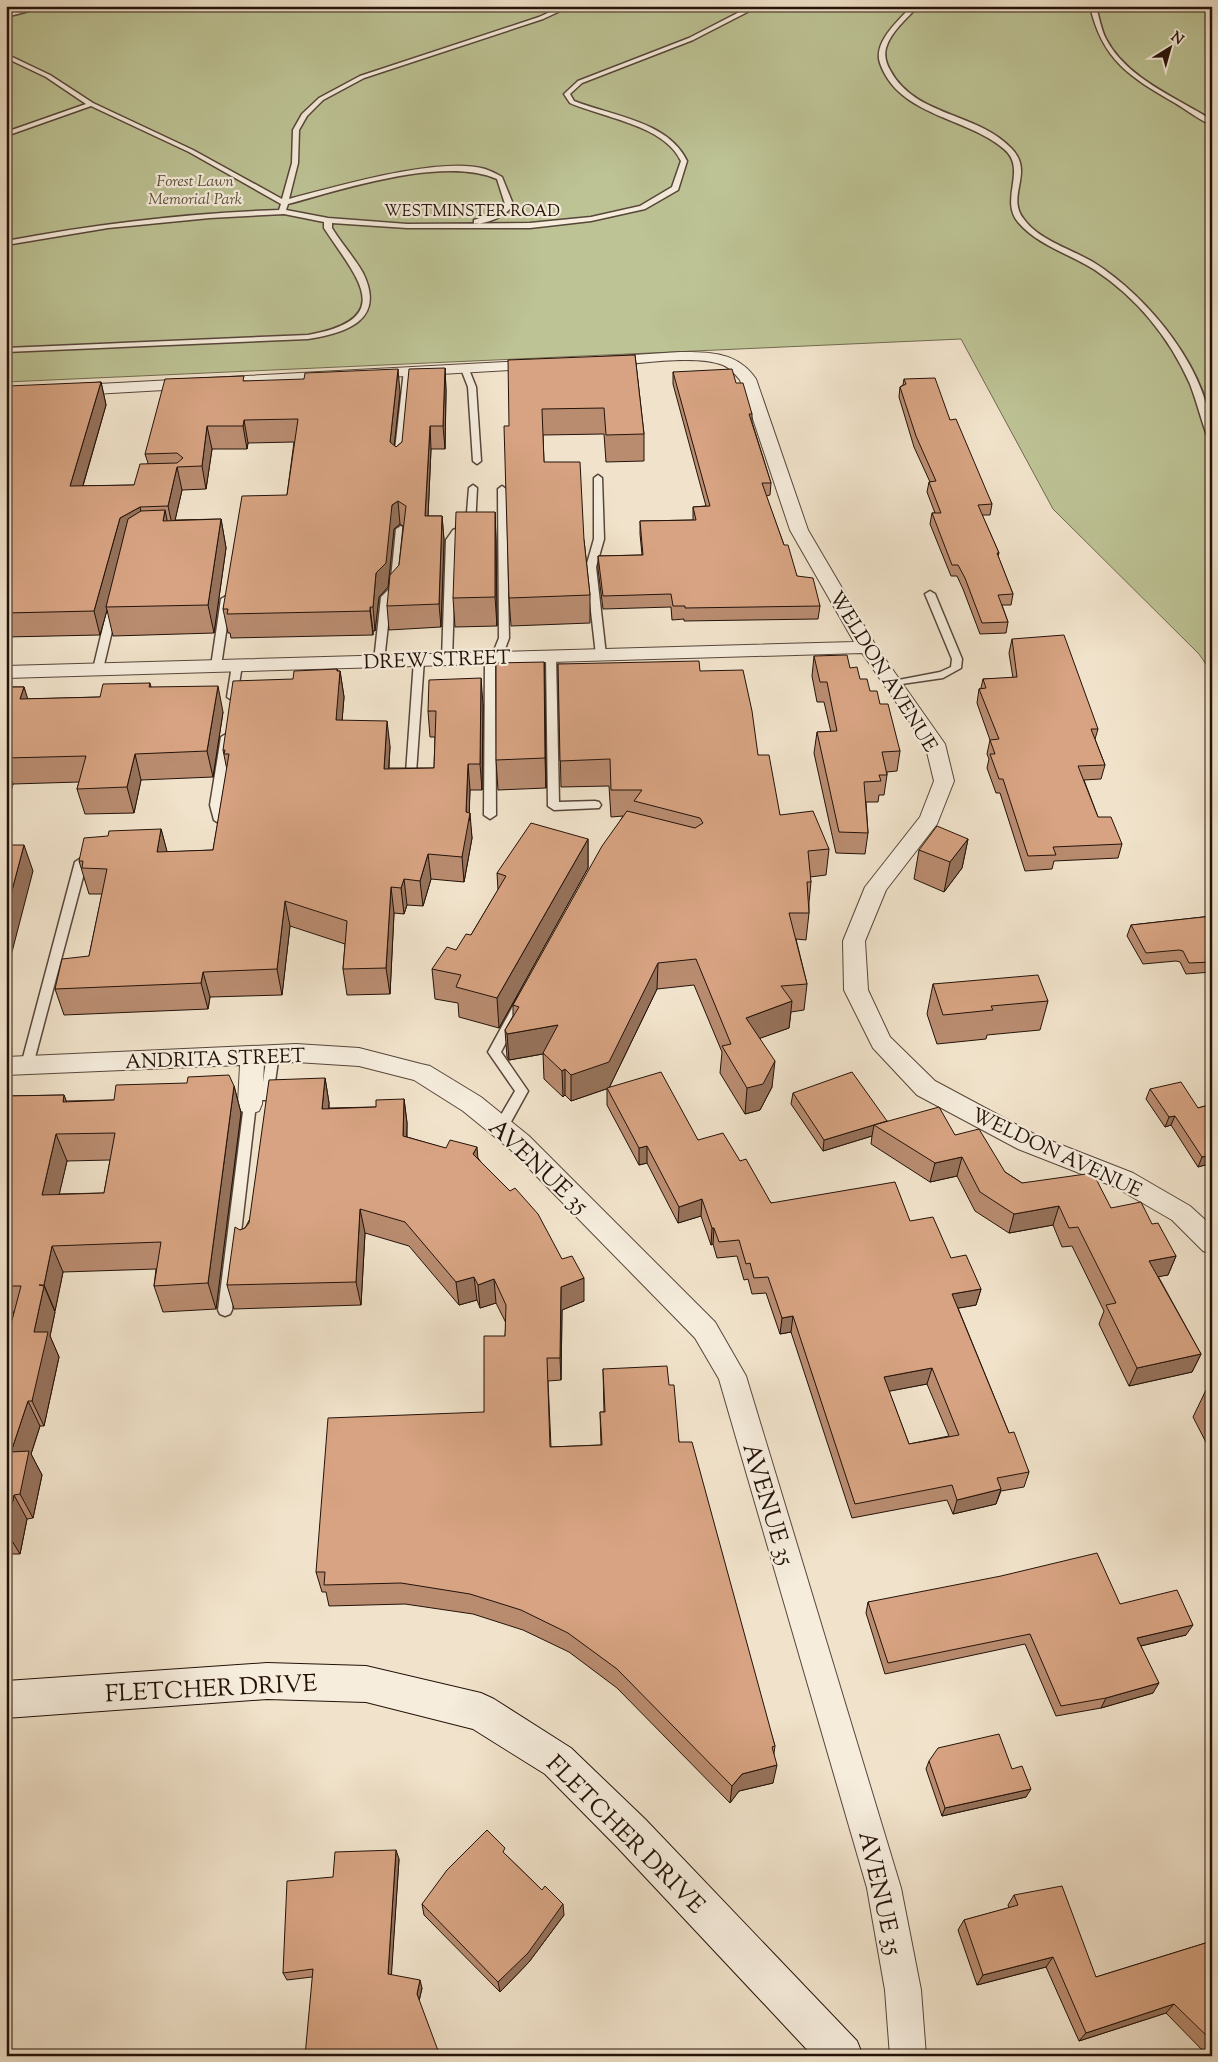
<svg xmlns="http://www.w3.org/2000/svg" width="1218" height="2062" font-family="'Sorts Mill Goudy',serif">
  <rect width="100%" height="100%" fill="#f1e3cb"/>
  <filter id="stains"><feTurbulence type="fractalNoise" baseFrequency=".004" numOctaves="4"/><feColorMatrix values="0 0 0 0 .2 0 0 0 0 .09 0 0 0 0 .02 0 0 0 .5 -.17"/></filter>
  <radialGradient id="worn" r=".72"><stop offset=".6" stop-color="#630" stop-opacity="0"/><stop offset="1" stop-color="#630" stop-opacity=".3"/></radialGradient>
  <!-- green -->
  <path fill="#bdc395" stroke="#706a4f" d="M6,6H1212V673L1199,654L1053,509L961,339L6,382Z"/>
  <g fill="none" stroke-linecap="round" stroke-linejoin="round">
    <defs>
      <path id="lane" d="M36,6H48L6,17V13Z
        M563,6H571L543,19L364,78L323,100L307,116L299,130L298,163L289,199C336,187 439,156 485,169C491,171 497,174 502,177L513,204C508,216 487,224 474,224V220L495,213L505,204L497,179C443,156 344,189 288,204L286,210L328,218L407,224L530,223L591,217L640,206L672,187L681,161C664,125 604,118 570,103L564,94L578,81L689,38L751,6H759L693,40L582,83L570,94L574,101C612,116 668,121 687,161L678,190L645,209L591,221L530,228H407L332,223V228C341,243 354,257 363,273C386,320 347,333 308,339L6,352V348L308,335C399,319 356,277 324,228V222L284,214L210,218L108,228L6,245V241C96,224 187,213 279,210L281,204L189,152L91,106L6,136V132L86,104L46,77L6,58V54L50,75L93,103L193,150L282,199L292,163L293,130L302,114L319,98L360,76L539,17Z
        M912,6H918C907,19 891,31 886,48C884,56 886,63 890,70C915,117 977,112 1011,148C1035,172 1006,195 1023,218C1038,240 1071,249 1093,262C1148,296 1212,373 1212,441L1208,438C1201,420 1197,402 1190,384C1169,337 1137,298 1095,270C1070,254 1037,245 1018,222C999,199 1028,169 1004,149C967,117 898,116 880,63C873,42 899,20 912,6Z
        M1090,6H1096C1099,17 1101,29 1106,39C1126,78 1177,98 1212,120V125C1199,120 1187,110 1175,103C1130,77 1102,60 1090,6Z
        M462,367H468L476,387L481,461L477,464L473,461L468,387L461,369Z
        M404,370L411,372L402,459L398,462L394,459Z
        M598,475L602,478L604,539L596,567L606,655L601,658L596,655L586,567L594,539V478Z
        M473,485L477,488L475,527L459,534L456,540L452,659L447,662L442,659L446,540L453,530L466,525L469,488Z
        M502,486L506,489L509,638L505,649L495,659L496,815L490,819L484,815L485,658L495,648L499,638L498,489Z
        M401,526L406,529L400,589L391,598L384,661L379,664L374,661L381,597L390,588L396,529Z
        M930,591L935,594L962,659L961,668L943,678L888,686V682L940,672L951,667L952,659L925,594Z
        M226,596L231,599L221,666L216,669L211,666L221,599Z
        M113,603L118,606L103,669L98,672L93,669L108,606Z
        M551,653L556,656L559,802L595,801L599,802L601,805L599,808L554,810L548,806L546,656Z
        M419,657L424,660L416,773L411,776L406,773L414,660Z
        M237,662L242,665L237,697L232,700L227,697L232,665Z
        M226,734L231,737L222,805L226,820L220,824L214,820L210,805L221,737Z
        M81,858L87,862L33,1065L31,1068H23L21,1065L75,862Z
        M522,996L528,1000L501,1052L528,1091L506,1131H496L494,1127L515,1091L488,1052L518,997Z
        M273,1049L277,1051L279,1054L273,1096L272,1100H262L261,1096L267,1054L269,1051Z
        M250,1099L255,1100L256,1104L232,1310L230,1314L225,1316L220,1314L218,1310L244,1104L245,1100Z"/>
      <path id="street" d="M680,352C710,352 738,352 756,379L808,530L876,646L945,744L954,781L937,824L886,890L865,941L868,990L890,1037L935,1081L1036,1135L1133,1173L1190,1206L1212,1226V1254L1203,1251L1172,1220L1115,1187L1018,1149L917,1095L873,1048L844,990L843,941L865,887L920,817L934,781L925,744L862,653L6,678V666L854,642L790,530L740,380C735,374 730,368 723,365C695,354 633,364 602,367L594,362L602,357Z
        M541,360L549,365L547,368L6,399V389Z
        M296,1044L359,1048L421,1064L430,1066L481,1097L529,1136L715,1322L746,1376L901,1888L921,1990L926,2056H890L885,1990L867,1888L719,1379L695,1338L511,1150L463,1111L414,1080L359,1066L296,1062L264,1063L262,1104L259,1111L250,1114L241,1111L238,1104L240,1065L6,1075V1057Z"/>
      <path id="secondary" d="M267,1663L366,1666L481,1693L494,1699L571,1748L645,1819L857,2041L863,2056H813L617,1847L545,1774L473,1729L366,1702L267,1699L6,1718V1681Z"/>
    </defs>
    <!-- lane casing -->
    <use href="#lane" stroke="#57463a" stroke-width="3"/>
    <!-- street casing -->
    <use href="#street" stroke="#57463a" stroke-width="2"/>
    <!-- secondary casing -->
    <use href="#secondary" stroke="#241209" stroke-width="2"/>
    <!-- lane -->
    <use href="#lane" fill="#f6eddd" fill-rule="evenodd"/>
    <!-- street -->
    <use href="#street" fill="#f6eddd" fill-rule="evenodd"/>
    <!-- secondary -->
    <use href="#secondary" fill="#f6eddd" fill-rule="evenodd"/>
  </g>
  <!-- wall -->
  <path fill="#b98c70" stroke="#241209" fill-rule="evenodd" d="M635,355L644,434V461L606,462L604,434L543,435L544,462L584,540L590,595V623L511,626L509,598V426Z
    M445,368L446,391L445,449H431L428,516H442L444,540L441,627L389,630L387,606L399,565L403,526L400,524L394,529L388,587L379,597L375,631H373V635L231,638L230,633H228L223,609L287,495L294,442L248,443L247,449H212L206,489L182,490L175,520L221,519L226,548L214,633L113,636L107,610L100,635L6,637V390L101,382L106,405L83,486L134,485L148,463L145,454L244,381L400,392L394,445L396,447L402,442Z
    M673,372L736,383L752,414V422L771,483L770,495L766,496L784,545L797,576L820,606L818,619L684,621V619L672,620L671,607L603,609L598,569V556L642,555L640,534V521L693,520V507L706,506L673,384Z
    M904,379L950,420L992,504L990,515H982L999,553L998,556L1013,594L1011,605H1002L1008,622L1006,633L980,634L963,589L957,576H951L930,524L932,513H935L927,492L929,482H930L914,447L899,397L900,387L903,385Z
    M495,512L496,540L497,626L455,627L453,598Z
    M1012,639L1098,729L1095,739L1105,765L1101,779L1084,780L1098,817L1122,844L1118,858L1054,861L1052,869L1025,871L1000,793H996L987,768L989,759L987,754L990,740L977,703L979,689L981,688L983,679L1013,678L1009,653Z
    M814,656L850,668L880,704L900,751L897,771L887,772V775L884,795H879L878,802H866L868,833L865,854L836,853L814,753L817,732H831L824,702H817L812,676Z
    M544,662L546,788L498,790L496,760Z
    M558,664L700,671L758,755L780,815L829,849L826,875L810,877L811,882L809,902V913L806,940L796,939L807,984L804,1010L791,1012L789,1028L760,1038L772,1087L760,1110L745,1114L720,1073L722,1052L694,985L657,989L609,1088L571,1101L565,1095L563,1097L544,1079L543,1054L509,1060L507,1057L505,1030L513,1016V1005L623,816L611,817L609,786L561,787Z
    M337,669V671H340L344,697L342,720L390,746L389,768H434L435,737H430L428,711L483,704L482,790H470L469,813L472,838L464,882L431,879L423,906L407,905L404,914L394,913L390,994L347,995L343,969L345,944L290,926L282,995L210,997L208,1009L64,1015L55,989L89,956L102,894H89L79,861L161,829L167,852L213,850L227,770L223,750L293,679Z
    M150,683L151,687L223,712L213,777L141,780L134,813L85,814L77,789L79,782L13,784L6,808V687H24L27,699L100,697Z
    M588,839V868L499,1028L459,1017L458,1003L435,999L432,969L456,950L471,935L498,890L497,873Z
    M968,839L962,868L944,892L914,879L919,850Z
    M1212,916V972L1186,974L1180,962L1176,961L1143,964L1127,936L1131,925Z
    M933,984L1048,1001L1040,1030L987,1035L986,1039L937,1044L927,1014Z
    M325,1078L329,1103V1108L376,1107L404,1099L407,1123V1137L478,1158L584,1301L562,1310L561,1380L548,1381L551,1447L601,1445L600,1412H604L603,1369L669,1385L679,1442L775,1746L774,1753L773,1783L739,1791L730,1803L617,1688L569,1652L523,1630L473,1614L405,1604L329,1606L326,1592H322L316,1572L484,1412L505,1336L506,1323L496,1303L480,1308L477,1300L459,1305L409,1246L365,1233L361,1305L234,1309L227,1285L240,1230L245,1228Z
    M234,1086L241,1113L216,1309L163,1312L154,1286L156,1269L63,1272L55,1311H54L55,1312L50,1336L59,1357L44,1426H40L31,1454L42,1475L33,1518L27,1519L20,1554H10L6,1572V1343L14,1312L6,1313V1091L9,1096L64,1095L66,1101L114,1100ZM110,1160L104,1193L59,1194L67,1161Z
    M607,1088L698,1140L740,1161L771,1203L910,1221L951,1258L981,1289L976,1305L958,1308L1009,1433L1029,1472L1024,1487L1001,1491L996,1504L953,1514L947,1500L852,1518L791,1332L780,1334L766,1293L752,1294L748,1279L744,1280L737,1256L717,1258L713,1244L711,1245L701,1216L678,1223L647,1163L639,1165L607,1105ZM927,1384L949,1436L909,1444L889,1391Z
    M1150,1089L1198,1108L1212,1104V1163L1198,1167L1171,1125L1165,1127L1146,1099Z
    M793,1093L887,1121L955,1135L1005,1172L1022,1183L1111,1208L1152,1224L1176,1256L1168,1275L1158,1276L1201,1354L1192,1372L1129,1386L1099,1324L1104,1311L1072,1246L1062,1247L1053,1225L1009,1233L975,1211L957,1176L930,1182L871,1144L872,1136L823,1151L791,1104Z
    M1212,1389V1454L1193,1417L1206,1390Z
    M868,1602L1120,1604L1186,1635L1141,1646L1153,1693L1101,1708L1056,1716L1025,1644L885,1674L866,1613Z
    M929,1761L1012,1769L1026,1797L942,1816L926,1769Z
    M506,1855L542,1890L564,1915L529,1962L500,1992L424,1915L422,1904Z
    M399,1859L391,1975L422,1988L419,2001L312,1977L287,1980L283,1973L333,1877Z
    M1014,1895L1096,1977L1212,1941V2056H1208L1166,2013L1079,2041L1046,1967L977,1985L958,1930L964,1920L1009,1908L1008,1905Z"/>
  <!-- shaded-wall -->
  <path fill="#96725b" stroke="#241209" d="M445,368L446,391L445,449L443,426Z
    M398,369L400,392L392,465L390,442Z
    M101,382L106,405L76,509L70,486Z
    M244,420L248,443L247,449L243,426Z
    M207,426L212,449L206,489L202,466Z
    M430,426L431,449L427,539L425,516Z
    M177,467L182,490L173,529L168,506Z
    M398,501L400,524L394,529L388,587L379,597L375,631L373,607L376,573L392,505Z
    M140,507L145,530L106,607L107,610L100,635L94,611L120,518Z
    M165,510L171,539L163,521Z
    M495,512L496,540L497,626L495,597Z
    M442,516L444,540L441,627L439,604Z
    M221,519L226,548L214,633L208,605Z
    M370,607L373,631V635L370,611Z
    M544,662L545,691L546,788L545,758Z
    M337,669L339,684L340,671L344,697L340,746L336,720Z
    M481,678L483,704L482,790L480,764Z
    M218,686L223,712L213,777L207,751Z
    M24,687L32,712L20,699Z
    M387,721L390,746L387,794L384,769Z
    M135,754L141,780L134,813L127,787Z
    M6,763L13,784L6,808Z
    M468,764L470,790L469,821L470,813L472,838L464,882L462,857L466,812Z
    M161,829L168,855L157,852Z
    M588,839V868L499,1028L497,998Z
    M968,839L962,868L944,892L950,862Z
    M24,845L33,871L6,975V913Z
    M428,854L431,879L423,906L420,881Z
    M404,879L407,905L404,914L401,888Z
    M391,887L394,913L390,994L386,968Z
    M285,901L290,926L282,995L277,969Z
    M658,963L657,989L609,1088L571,1101V1075Z
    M203,972L210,997L208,1009L201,983Z
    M792,1001L789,1028L744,1044L746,1018Z
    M558,1025L559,1051L509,1060L507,1034Z
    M775,1061L772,1087L760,1110L745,1114L747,1088Z
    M565,1069V1095L563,1097L562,1071Z
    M325,1078L329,1103L327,1133L322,1109Z
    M234,1086L241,1113L216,1309L208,1283Z
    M64,1095L74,1122L63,1102Z
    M404,1099L407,1123L406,1160L403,1136Z
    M1175,1116L1171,1125L1165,1127L1169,1117Z
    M874,1125L872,1136L823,1151L824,1140Z
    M56,1134L67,1161L53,1221L42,1195Z
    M647,1146V1163L639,1165V1148Z
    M477,1147L479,1171L473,1154Z
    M1212,1155V1163L1198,1167L1202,1157Z
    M962,1157L957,1176L930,1182L935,1163Z
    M702,1199L701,1216L678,1223L679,1207Z
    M1059,1206L1053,1225L1009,1233L1014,1214Z
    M360,1209L365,1233L361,1305L356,1282Z
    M712,1228H714L713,1244L711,1245Z
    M52,1246L63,1272L55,1311L44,1285Z
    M1176,1256L1168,1275L1142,1280L1149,1261Z
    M474,1277L477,1300L459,1305L456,1282Z
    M584,1278V1301L562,1310L561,1380L560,1358L561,1287Z
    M494,1279L496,1303L480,1308L478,1285Z
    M44,1286L55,1312L50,1336L59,1357L44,1426L32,1401L34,1332Z
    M981,1289L976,1305L948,1310L952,1294Z
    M793,1316L791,1332L780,1334L782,1318Z
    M1201,1354L1192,1372L1129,1386L1137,1368Z
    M932,1368L927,1384L880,1393L884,1377Z
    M28,1401L40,1426L31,1454L42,1475L33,1518L20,1494L11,1452Z
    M1001,1489L996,1504L953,1514L957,1500Z
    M14,1495L27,1519L20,1554L6,1531Z
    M6,1548L10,1554L6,1572Z
    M1193,1625L1186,1635L1132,1648L1137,1638Z
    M1159,1683L1153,1693L1101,1708L1106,1698Z
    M777,1765L773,1783L739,1791L730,1803L732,1786L742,1774Z
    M1031,1789L1026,1797L942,1816L945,1808Z
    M396,1850L399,1859L391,1982L388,1974Z
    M563,1904L564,1915L529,1962L500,1992L498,1982Z
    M1053,1957L1046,1967L977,1985L983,1975Z
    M420,1980L422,1988L419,2001L417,1994Z
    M1174,2004L1166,2013L1079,2041L1086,2033Z"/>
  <!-- building -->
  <path fill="#d7a382" stroke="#241209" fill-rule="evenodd" d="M635,355L644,434L606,435L604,408L542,409L544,462H580L584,540L590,595L509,598L504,426H509L508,360Z
    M445,368L443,426H430L425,516H442L439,604L387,606L390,575L399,565L406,506L398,501L392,505L386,563L376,573L373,607H370V611L227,614L228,609H223L242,496L287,495L298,419L244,420L243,426H207L202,466L177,467L168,506L140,507L120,518L94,611L6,613V498L11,497V491H6V390L8,386L101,382L70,486L134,485L140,464L177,463L183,458L177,453L145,454L165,379L244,376L243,381L304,379L305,373L398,369L390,442L396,447L402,442L409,369Z
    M732,369L736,383H743L752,414H749L771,483H762L784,545H788L797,576L813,578L820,606L685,608V606H673L671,594L603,596L598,556L643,555L640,521L696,520L693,507L710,506L673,372Z
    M935,378L950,420L956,419L992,504L978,505L999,553H997L1013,594L998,595L1008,622L982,623L965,578L958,565H952L932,513H941L929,482L936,481L916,436L900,387L906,384L904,379Z
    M165,510L163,521L221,519L208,605L106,607L128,519L141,511Z
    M456,512H495V597L453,598Z
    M1064,635L1098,729H1091L1105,765L1078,766L1098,817H1111L1122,844L1053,847L1056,855L1028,856L1003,779H999L990,754H995L990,740L999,739L979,689L986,688L983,679L1017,677L1012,639Z
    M847,655L850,668L857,667L860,679H867L870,691H877L880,704H888L900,751L882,752L887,775H879L881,781L864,782L868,833L839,832L817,732L837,731L827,682H820L814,656Z
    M699,661L700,671L743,670L752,711L758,755H769L780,815L813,811L829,849L808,851L811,882H807L809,913H789L807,984L781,986L792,1001L746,1018L775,1061L763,1084L747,1088L722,1046L731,1044L696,959L658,963L609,1062L571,1075L565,1069L562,1071L543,1053L558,1025L507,1034L505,1030L519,1007L513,1005L602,846L627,811L695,828L703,823L700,818L634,801L642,790H611L610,759L560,761L558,664Z
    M544,662L545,758L496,760V663Z
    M337,669V671H340L336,720L387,721L384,769L434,768L436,711H428L429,680L481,678L480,764H468L466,812L470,813L462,857L428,854L420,881L404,879L401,888L391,887L386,968L343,969L347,921L285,901L277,969L203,972L201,983L55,989L62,959L89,956L107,869L82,868L83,861H79L84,838L108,836L109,831L161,829L157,852L213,850L229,754H224L225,750H223L233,681L293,679L294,671Z
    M150,683L149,687L218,686L207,751L135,754L127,787L77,789L86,756L6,758V687H24L20,699L100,697L103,684Z
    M531,823L588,839L497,998L456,987L461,975L432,969L447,947L456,950L466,934L471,935L506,876L497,873Z
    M937,826L968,839L950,862L919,850Z
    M6,845H24L6,913Z
    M1212,916V962L1189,963L1183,951L1179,950L1146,953L1131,925Z
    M1038,975L1048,1001L991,1006L993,1010L943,1015L933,984Z
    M661,1072L698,1140L723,1133L740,1161L746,1159L771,1203L895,1182L910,1221L933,1217L951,1258L966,1255L981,1289L952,1294L1009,1433L1014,1432L1029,1472L997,1478L1001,1489L957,1500L952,1485L855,1504L793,1316L782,1318L768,1277L754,1278L750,1263L746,1264L739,1240L719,1242L714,1228H712L702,1199L679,1207L647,1146L639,1148L607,1088ZM932,1368L959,1435L909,1444L884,1377Z
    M852,1072L887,1121L824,1140L793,1093Z
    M229,1075L234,1086L208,1283L154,1286L161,1242L52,1246L44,1285H39L44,1286L34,1332H48L32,1401H28L11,1452L29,1451L20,1494L14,1495L6,1531V1452H10L6,1450V1343L21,1286H6V1096L64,1095L63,1102L114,1100L116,1085L187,1083L188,1077ZM115,1133L104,1193L42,1195L56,1134Z
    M325,1078L322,1109L376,1107V1100L404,1099L403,1136L446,1148L450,1140L477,1147L473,1154L510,1191L515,1188L538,1214L562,1259L572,1256L584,1278L561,1287L560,1358H547L550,1447L602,1445L600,1412H605L603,1369L667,1366L669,1385H674L679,1442H692L775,1746L772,1747L777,1765L742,1774L732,1786L617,1669L568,1633L521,1610L470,1594L401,1583L324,1585L325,1572H316L328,1418L484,1412V1336H505L506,1305L494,1279L478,1285L474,1277L456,1282L405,1222L360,1209L356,1282L227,1285L235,1227L240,1230L245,1228L249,1223L269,1080Z
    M1181,1082L1198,1108L1212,1104V1155L1202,1157L1175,1116L1169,1117L1150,1089Z
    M939,1107L955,1135L979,1129L1005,1172L1022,1183L1093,1173L1111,1208L1141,1202L1152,1224L1158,1223L1176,1256L1149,1261L1201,1354L1137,1368L1106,1305L1116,1303L1078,1227L1069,1228L1059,1206L1014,1214L980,1192L962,1157L935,1163L874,1125Z
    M1212,1389V1401L1206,1390Z
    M1097,1553L1120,1604L1177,1590L1193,1625L1137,1638L1159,1683L1106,1698L1061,1706L1030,1634L888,1663L868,1602L1001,1576Z
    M999,1734L1012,1769L1022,1766L1031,1789L945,1808L929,1761L938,1748Z
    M487,1830L505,1848L503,1852L542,1890L545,1886L563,1904L528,1953L498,1982L422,1904L447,1870Z
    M396,1850L388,1974L420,1980L417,1994L440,2056H305L313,1969L283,1973L287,1881L333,1877L335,1852Z
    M1062,1886L1096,1977L1212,1941V2041L1174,2004L1086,2033L1053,1957L983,1975L964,1920L1018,1905L1014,1895Z
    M248,2053L249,2056H242Z"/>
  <g text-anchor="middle" stroke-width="4.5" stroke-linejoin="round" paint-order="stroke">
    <!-- far-park labels -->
    <g font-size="16" font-style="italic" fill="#5a503a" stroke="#f6eddd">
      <text x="195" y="186">Forest Lawn<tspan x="195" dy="18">Memorial Park</tspan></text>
    </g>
    <!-- far-street labels -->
    <g font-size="16" fill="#241209" stroke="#f6eddd">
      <text x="472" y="216">WESTMINSTER ROAD</text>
    </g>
    <!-- street labels -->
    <g font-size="20" fill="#241209" stroke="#f6eddd">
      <text transform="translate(437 659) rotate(-2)" y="7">DREW STREET</text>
      <text transform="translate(884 671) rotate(58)" y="7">WELDON AVENUE</text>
      <text transform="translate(215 1058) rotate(-2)" y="7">ANDRITA STREET</text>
      <text transform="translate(1057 1152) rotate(25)" y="7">WELDON AVENUE</text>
    </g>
    <!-- near-street labels -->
    <g font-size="24" fill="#241209" stroke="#f6eddd">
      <text transform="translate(539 1166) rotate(43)" y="8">AVENUE 35</text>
      <text transform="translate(769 1504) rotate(73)" y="8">AVENUE 35</text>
      <text transform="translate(211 1688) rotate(-3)" y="8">FLETCHER DRIVE</text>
      <text transform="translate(626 1834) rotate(45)" y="8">FLETCHER DRIVE</text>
      <text transform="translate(881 1893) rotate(77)" y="8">AVENUE 35</text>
    </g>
  </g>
  <!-- margin -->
  <rect width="1218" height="2062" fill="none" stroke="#f1e3cb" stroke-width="25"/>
  <rect x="8" y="8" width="1203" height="2047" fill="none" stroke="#241209" stroke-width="2.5"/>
  <rect x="12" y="12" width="1193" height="2037" fill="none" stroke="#241209"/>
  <!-- north arrow -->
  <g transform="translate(1170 48) rotate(37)" stroke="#f6eddd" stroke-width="4" paint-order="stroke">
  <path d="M0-4L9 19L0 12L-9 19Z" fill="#241209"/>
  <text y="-8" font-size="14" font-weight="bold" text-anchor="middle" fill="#241209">N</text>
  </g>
  <rect width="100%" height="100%" filter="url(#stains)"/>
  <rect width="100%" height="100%" fill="url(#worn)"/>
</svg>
